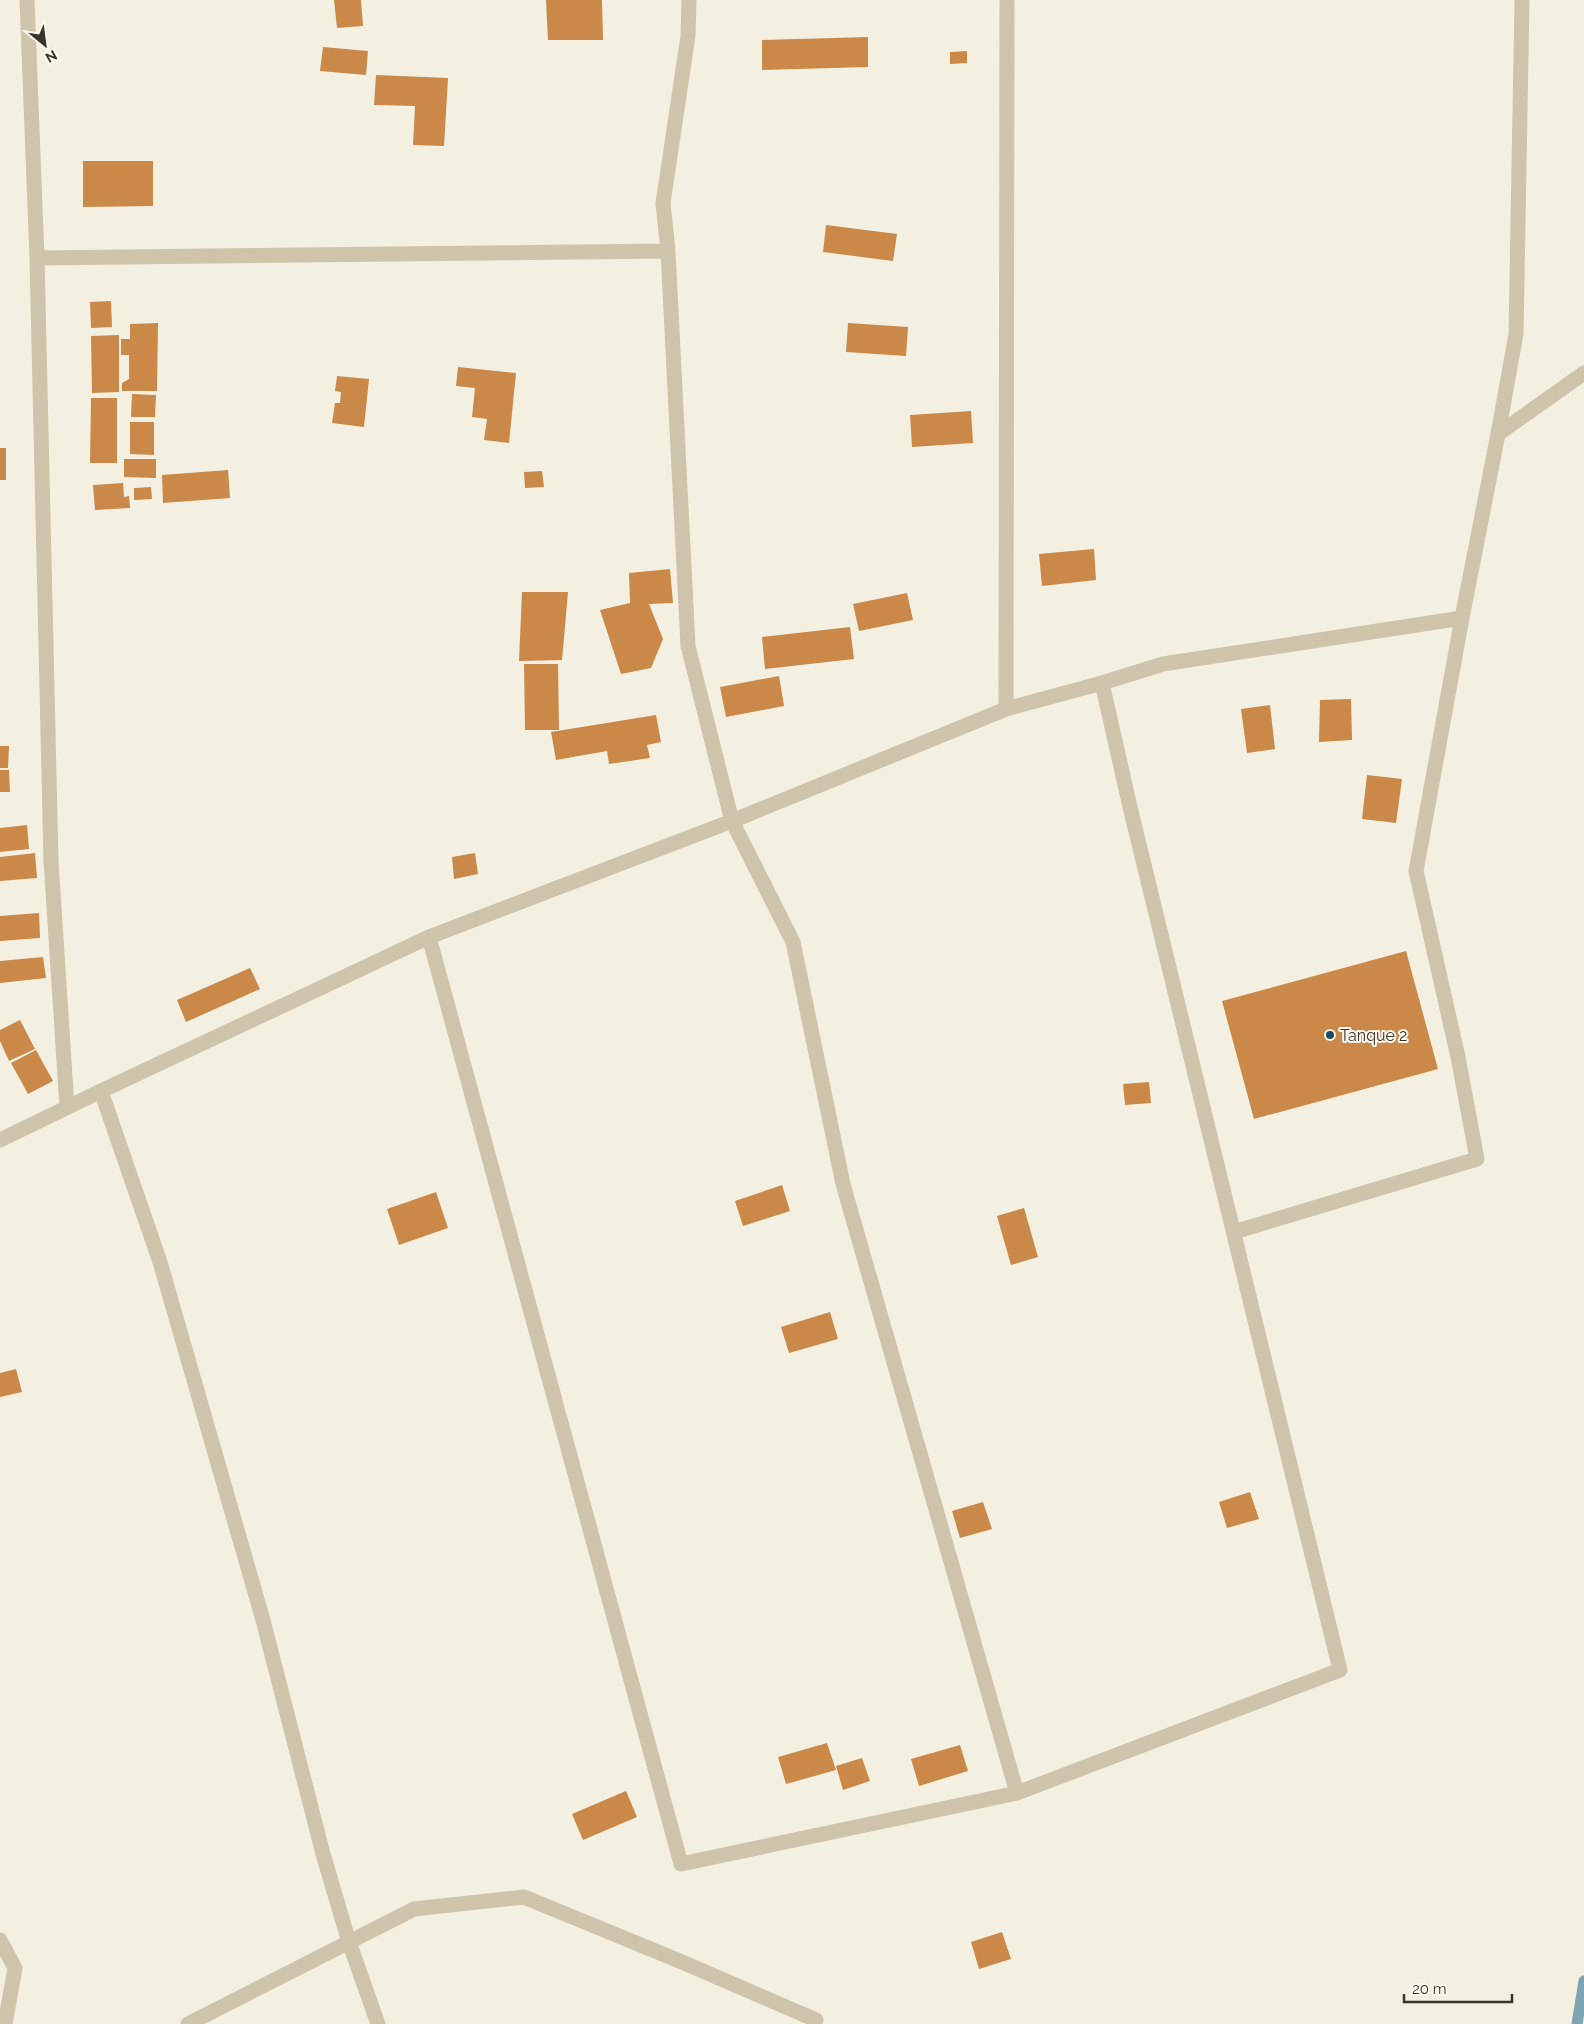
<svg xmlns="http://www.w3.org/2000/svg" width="1584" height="2024" font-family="Raleway,sans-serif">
  <rect width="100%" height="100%" fill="#f4f0e1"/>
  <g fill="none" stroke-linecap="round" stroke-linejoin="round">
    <!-- stream -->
    <path stroke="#7ea4b3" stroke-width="11" d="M1577,2024L1584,1981"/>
  </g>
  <!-- building -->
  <path fill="#ca8849" d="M334,0H361L363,26L337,28Z
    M546,0H602L603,40H548Z
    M868,37V67L762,70V40Z
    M323,47L368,51L366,75L320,71Z
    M967,51V63L950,64V52Z
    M376,75L448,78L444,146L413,145L415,106L374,105Z
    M83,161H153V206L83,207Z
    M826,225L897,234L893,261L823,252Z
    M111,301L112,327L91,328L90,302Z
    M158,323L157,391H122V383L129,379V355H121V339H130V324Z
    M848,323L908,327L906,356L846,352Z
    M119,335V392L92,393L91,336Z
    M458,367L516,373L509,443L484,440L487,419L472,417L475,388L456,386Z
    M337,376L369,379L364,427L332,423L335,403H340L341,392L335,391Z
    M132,394L156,395L155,417H131Z
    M91,398H117V463H90Z
    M971,411L973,443L912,447L910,415Z
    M130,422H154V455L130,454Z
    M0,448H6V480H0Z
    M124,459H156V478L124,477Z
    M228,470L230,498L163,503L162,475Z
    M542,471L544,487L525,488L524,472Z
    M123,483L124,497L129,496L130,508L95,510L93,485Z
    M151,487L152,499L134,500V488Z
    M1094,549L1096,580L1042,586L1039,554Z
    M670,569L673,603L649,604L663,639L651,668L621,674L600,610L630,603L629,573Z
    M522,592H568L562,660L519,661Z
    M907,593L913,620L859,631L853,604Z
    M850,627L854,659L765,669L762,637Z
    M524,664H558L559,730H525Z
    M779,676L784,706L726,717L720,687Z
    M1351,699L1352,740L1319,742L1320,700Z
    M1270,705L1275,749L1247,753L1241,709Z
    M656,715L661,742L647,745L650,758L609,764L607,751L556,760L551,732Z
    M0,746H9L8,768H0Z
    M0,770H9L10,792H0Z
    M1367,775L1402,779L1396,823L1362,819Z
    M27,825L29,849L0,852V828Z
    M35,853L37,878L0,881V857Z
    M475,853L478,874L454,879L452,857Z
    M39,913L40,938L0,941V916Z
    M1406,951L1438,1069L1254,1119L1222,1001Z
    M43,957L46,978L0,983V961Z
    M250,968L260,989L186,1022L177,1000Z
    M20,1020L35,1049L9,1061L0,1041V1030Z
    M36,1050L53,1081L28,1094L11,1063Z
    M1149,1082L1151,1103L1125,1105L1123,1084Z
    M782,1185L790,1211L743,1226L735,1201Z
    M436,1192L448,1228L399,1245L387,1209Z
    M1024,1208L1038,1257L1011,1265L997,1216Z
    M830,1312L838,1339L789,1353L781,1327Z
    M16,1369L22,1392L0,1397V1373Z
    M1250,1492L1259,1519L1227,1528L1219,1502Z
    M983,1502L992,1529L960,1538L952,1511Z
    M827,1743L836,1770L786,1784L778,1757Z
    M960,1745L968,1771L919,1786L911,1759Z
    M862,1758L870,1781L843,1790L836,1766Z
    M626,1791L637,1817L583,1840L572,1814Z
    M1002,1932L1011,1959L979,1969L971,1942Z"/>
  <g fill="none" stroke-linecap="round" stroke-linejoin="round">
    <!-- minor -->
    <path stroke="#cec3ab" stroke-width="15" d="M27,0L37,258L51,861L67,1107
      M689,0L688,36L663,203L668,251L688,646L732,821L793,942L843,1184L1017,1793
      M1522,0L1516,334L1498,434L1584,373
      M37,258L668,251
      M1006,709L1007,0
      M429,937L681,1864L1017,1793L1340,1670L1130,807L1102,683
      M101,1091L160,1262L263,1620L323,1854L349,1942L378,2024
      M0,1140L101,1091L429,937L732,821L1006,709L1102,683L1163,664L1462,618L1498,434
      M1234,1232L1477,1159L1458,1057L1416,871L1462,618
      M0,1940L15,1968L5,2024
      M188,2024L414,1909L524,1897L682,1962L816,2020"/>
  </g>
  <!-- markers -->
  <circle fill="#1e4b5f" stroke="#fbf8ee" stroke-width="2" cx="1330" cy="1035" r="5"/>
  <g text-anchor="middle" stroke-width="4" stroke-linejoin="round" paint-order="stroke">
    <!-- poi labels -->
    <g font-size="16" fill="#3b342b" stroke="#fbf8ee" text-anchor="start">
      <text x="1340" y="1041">Tanque 2</text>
    </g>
  </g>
  <!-- north arrow -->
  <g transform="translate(45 45) rotate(151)" stroke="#fbf8ee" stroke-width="4" paint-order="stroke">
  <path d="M0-4L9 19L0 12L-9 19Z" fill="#3b342b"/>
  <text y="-8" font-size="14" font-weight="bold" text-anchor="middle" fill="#3b342b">N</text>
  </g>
  <!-- scale -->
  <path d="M1404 1994v8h108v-8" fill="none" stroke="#3b342b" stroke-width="2.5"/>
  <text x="1412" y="1994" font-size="15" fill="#3b342b" stroke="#fbf8ee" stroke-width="4" paint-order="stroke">20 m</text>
</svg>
